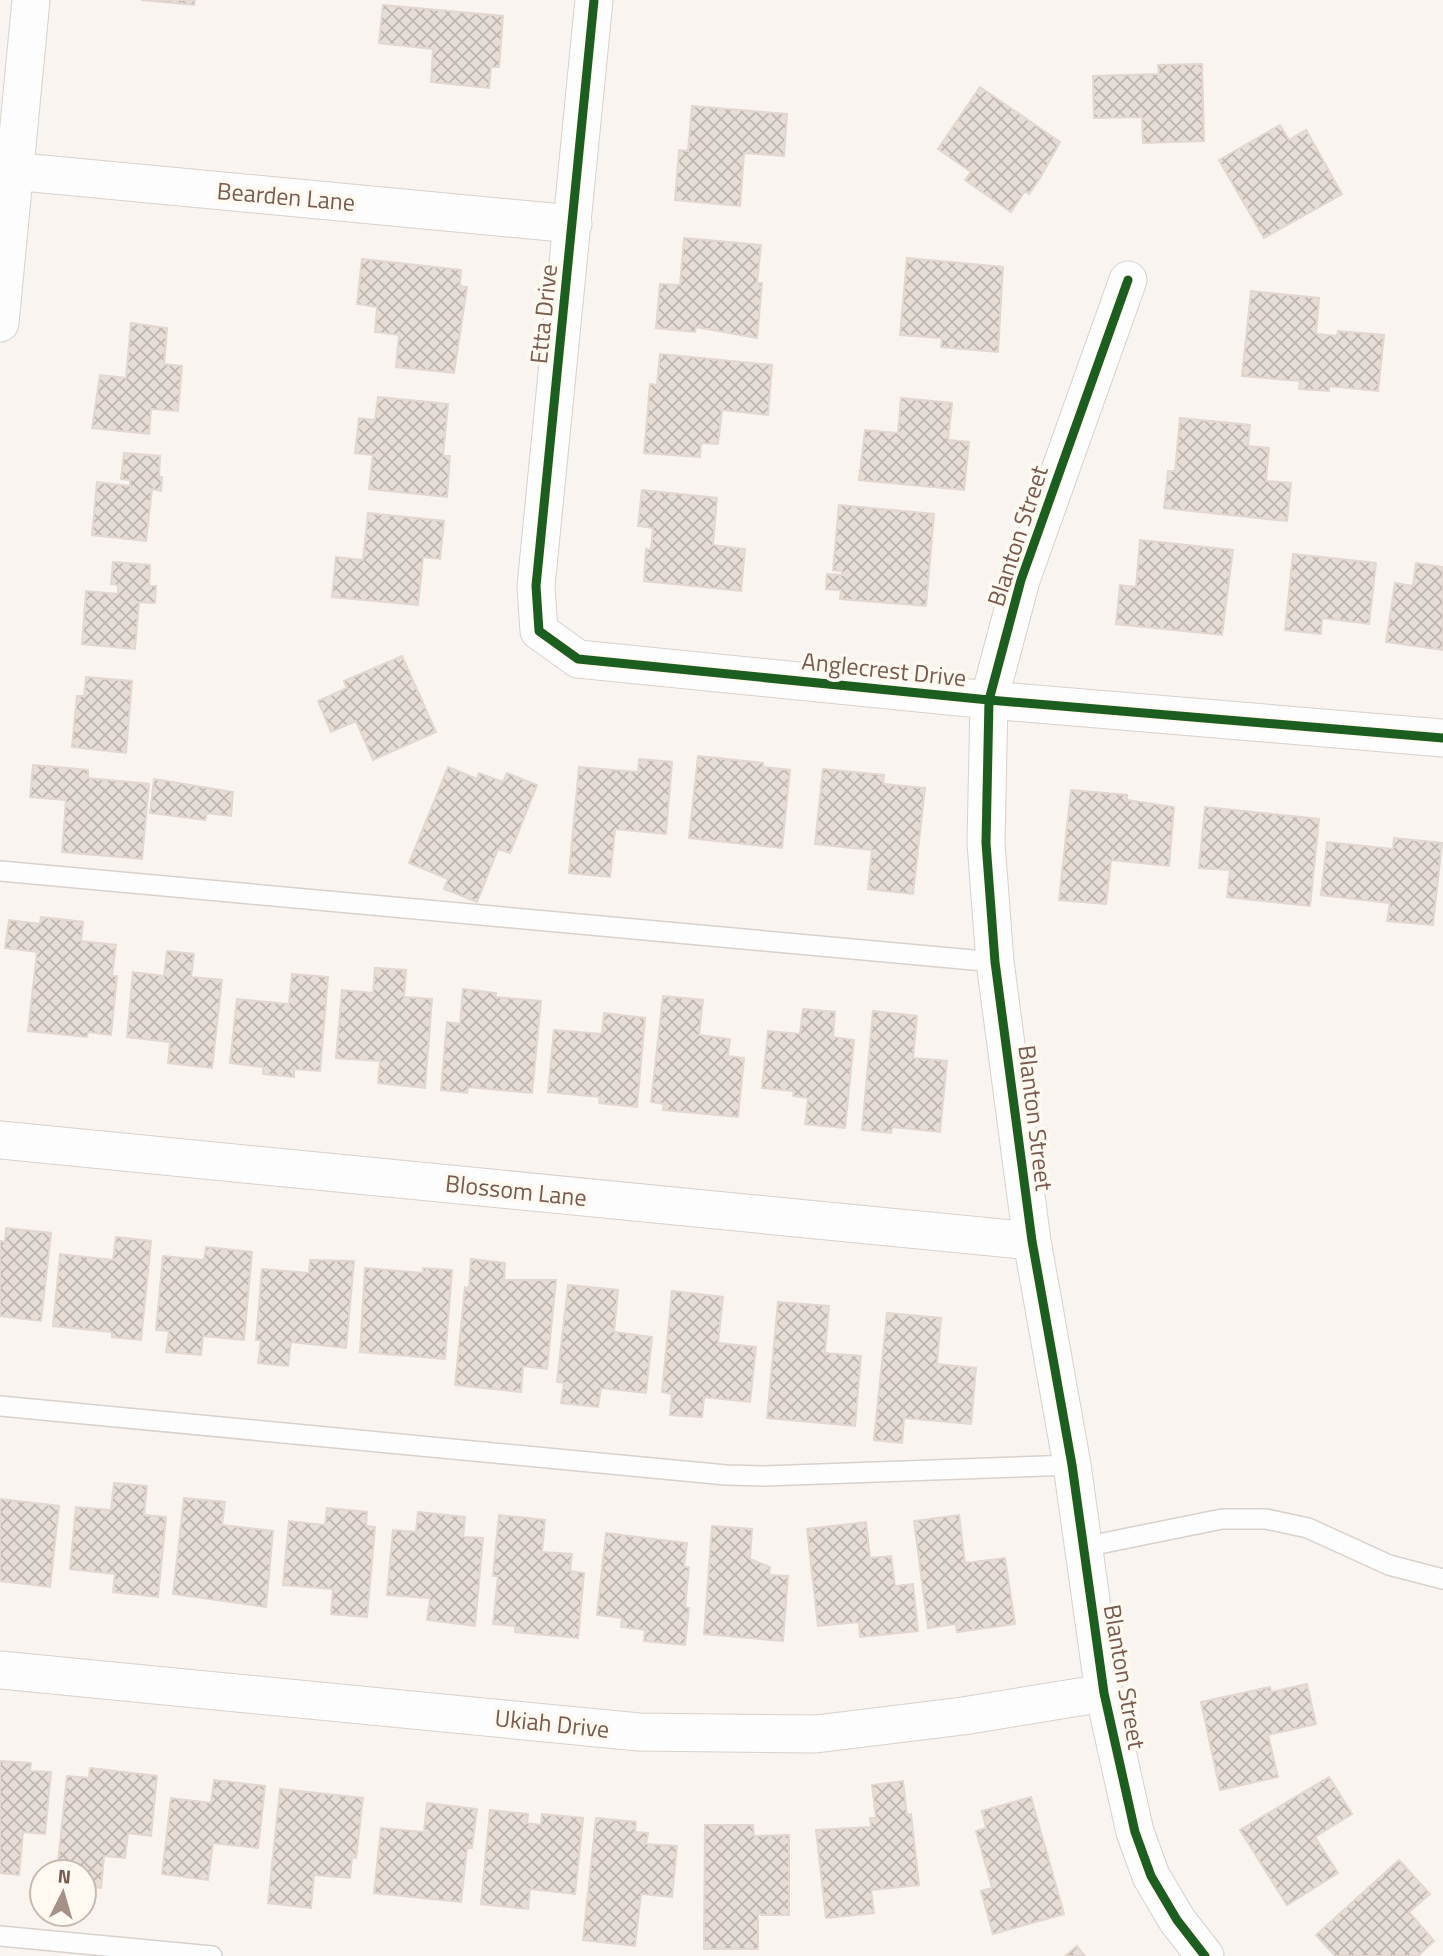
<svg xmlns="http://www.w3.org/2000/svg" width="1443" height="1956" font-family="'Titillium Web',sans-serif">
  <defs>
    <pattern id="building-cross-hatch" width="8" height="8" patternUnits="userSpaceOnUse" patternTransform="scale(1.75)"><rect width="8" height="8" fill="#e5ddd6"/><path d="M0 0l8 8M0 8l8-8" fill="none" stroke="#beb6b0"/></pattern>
  </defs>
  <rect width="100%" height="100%" fill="#f9f4ef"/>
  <!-- building -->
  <path fill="url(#building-cross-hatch)" stroke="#e2d7d1" stroke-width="2" d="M141,0H195L194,5Z
    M383,5L503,16L499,67H491L489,88L431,82L433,49L379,43Z
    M1202,64L1204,141L1143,143L1142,117L1094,118L1093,76L1159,74L1158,65Z
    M980,87L1060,142L1040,178L1029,194L1025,191L1011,212L965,180L971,172L938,149Z
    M692,106L787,114L784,156L744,153L740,206L675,200L679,150L688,151Z
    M1280,125L1289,140L1306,130L1342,194L1264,238L1219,160Z
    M684,238L761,245L757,283H762L757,338L696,327L695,332L656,328L660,284L680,285Z
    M907,258L1003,267L998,352L941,347L942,338L900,335Z
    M362,259L461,270L460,286L467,287L454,373L396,367L399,335L375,332L377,307L357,304Z
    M1251,291L1319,298L1316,334L1337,336L1338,331L1384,335L1378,391L1329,386V391L1299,389L1300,381L1242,376Z
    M131,323L167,328L164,364L182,366L178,411L151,409L149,434L92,428L100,375L126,378Z
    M660,354L772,365L768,415L722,410L718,444L701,443L700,457L644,453L650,384L657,385Z
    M378,397L448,404L443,456H450L447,497L369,489L373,455L355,453L359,418L375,420Z
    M901,398L952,403L948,440L969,442L964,490L859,480L865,430L898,433Z
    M1180,418L1250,425L1248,446L1269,448L1266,481L1291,483L1287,521L1164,508L1168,471H1175Z
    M124,453L160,456L159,477H162L161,491L152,489L146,541L92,535L97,482L130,486V480L121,479Z
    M642,490L717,498L713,545L745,549L741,591L644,581L646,549L651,550L653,528L638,526Z
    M839,505L934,514L926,606L840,599L841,590L826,589L827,574L842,575V571L833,570Z
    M368,513L444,521L440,559L423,557L418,605L332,597L336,557L363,560Z
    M1140,540L1233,550L1222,635L1116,624L1120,585L1136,587Z
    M1293,554L1376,563L1369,624L1322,618L1321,634L1285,630Z
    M113,562L150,565L149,586H156L155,603L139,602L135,649L82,644L86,591L118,594V585L111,584Z
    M1416,563L1443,567V650L1386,642L1395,583L1413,586Z
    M402,656L436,732L373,760L356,721L331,732L318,701L347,688L344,681Z
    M86,677L132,681L126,753L72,747L77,696H84Z
    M698,756L763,763V767L790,770L782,848L689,838Z
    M639,759L672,762L666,834L615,829L610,877L569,873L579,767L638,772Z
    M33,765L88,770V778L149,784L142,859L62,852L66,800L30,797Z
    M448,767L477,779L479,773L503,782L507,773L537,785L510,853L498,849L477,902L444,889L448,879L409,863Z
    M823,769L884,775L883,784L925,788L913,894L868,889L872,850L815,844Z
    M154,779L233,792L231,816L207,813L205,820L150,813Z
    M1071,790L1127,795V800L1174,807L1169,866L1111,860L1106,904L1059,900Z
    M1205,807L1319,819L1310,906L1227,897L1230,870L1199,868Z
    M1394,838L1442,843L1433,925L1387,921L1390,903L1321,895L1327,842L1393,849Z
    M41,917L83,922L81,941L116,945L112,976H117L111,1035L88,1032L87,1037L28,1031L37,952L5,948L9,920L40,924Z
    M167,951L194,954L191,977L222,980L212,1068L168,1063L170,1042L127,1037L133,972L164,976Z
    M375,968L406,970L404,997L432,999L425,1088L378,1083L380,1061L336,1058L342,990L373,993Z
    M292,974L328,977L320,1071L294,1069V1077L263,1074V1067L230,1063L237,999L289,1004Z
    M463,989L496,993L495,997L541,1001L532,1093L468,1087L467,1093L441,1090L447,1022L460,1024Z
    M663,996L703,1000L699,1035L730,1039L728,1056L744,1058L738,1117L663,1110L664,1104L651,1102Z
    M803,1009L835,1012L833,1037L854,1040L845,1128L805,1124L808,1098L793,1096L794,1091L762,1088L768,1031L800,1034Z
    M873,1011L917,1016L913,1058L947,1061L940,1132L892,1127L891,1133L862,1130Z
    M604,1013L645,1018L637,1107L599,1103L600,1097L548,1092L554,1030L602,1034Z
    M6,1228L51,1233L41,1321L0,1316V1241L5,1242Z
    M116,1237L151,1241L141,1340L112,1337V1332L53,1326L60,1254L113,1260Z
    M206,1247L252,1252L244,1340L203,1336L201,1355L166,1352L169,1331L156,1330L163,1256L204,1260Z
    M471,1259L505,1263L504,1280H556L547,1369L523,1366L521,1392L455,1385L465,1287L469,1288Z
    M310,1260L354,1261L346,1348L291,1342L288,1366L258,1363L261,1340H256L262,1269L309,1273Z
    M365,1268L423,1273V1268L452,1270L445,1359L360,1352Z
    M568,1285L618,1290L614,1332L652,1337L646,1393L601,1388L598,1407L561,1403L564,1383L557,1382Z
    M672,1291L723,1297L718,1343L756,1347L750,1402L704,1397L702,1417L670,1415L672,1394L662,1392Z
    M778,1302L829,1306L825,1353L861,1356L855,1426L767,1418Z
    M887,1313L941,1318L937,1364L976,1368L971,1424L904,1418L902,1443L874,1440Z
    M114,1483L147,1486L144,1515L166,1517L158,1597L113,1592L115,1574L70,1569L76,1507L111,1510Z
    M184,1498L225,1502L222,1525L273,1531L266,1607L173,1594Z
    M0,1499L59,1506L50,1587L0,1581Z
    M327,1508L367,1512L366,1526L375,1527L367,1617L331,1614L333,1589L283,1585L289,1521L325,1525Z
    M418,1512L465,1517L463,1537L483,1538L475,1626L427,1620L430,1598L387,1595L393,1530L416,1532Z
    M499,1515L545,1520L542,1552L572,1554L570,1571L584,1573L578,1638L515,1632V1626L493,1624L498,1576H493Z
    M959,1515L965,1563L1005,1558L1015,1624L957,1632L956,1624L928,1628L914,1521Z
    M866,1522L870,1558L891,1556L895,1586L913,1584L918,1631L860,1637L859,1622L818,1626L807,1529Z
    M712,1526L752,1529L750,1559L770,1567L769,1575L788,1576L783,1641L704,1634Z
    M606,1533L687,1543L684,1567H689L685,1607L689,1608L685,1645L644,1641L645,1630L621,1627L622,1618L597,1615Z
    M1307,1684L1316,1724L1268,1735L1278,1777L1220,1790L1201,1702L1270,1687L1271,1692Z
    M0,1761L31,1763L30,1771L51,1772L45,1834L23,1832L19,1875L0,1873Z
    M90,1768L157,1776L151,1836L128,1833L125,1858L104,1856L101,1888L84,1886V1872H57L67,1776L89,1778Z
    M1329,1777L1352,1814L1315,1837L1338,1873L1287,1905L1240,1830Z
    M214,1780L265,1786L258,1848L213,1843L208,1880L162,1874L171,1798L211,1803Z
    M903,1781L907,1815L911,1814L919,1885L871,1890L874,1913L826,1918L816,1830L871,1827L870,1818H876L872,1785Z
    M280,1789L363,1798L356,1858L352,1857L350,1878L314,1875L311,1908L268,1903Z
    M1031,1797L1064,1914L993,1934L981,1891L992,1888L976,1831L986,1828L982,1811Z
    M427,1803L477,1809L472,1848H467L461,1902L374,1893L381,1828L424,1832Z
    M490,1810L528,1814L527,1823L541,1825L542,1814L583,1818L575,1894L530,1889L528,1909L481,1904Z
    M596,1818L636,1822L635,1832L648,1833L646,1844L677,1846L672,1897L641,1894L635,1946L583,1940Z
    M705,1825H753L754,1836L789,1835V1915H761L758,1910V1949H704Z
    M1399,1860L1430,1894L1409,1912L1434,1941L1418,1956H1335L1316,1935Z
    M1077,1946L1085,1956H1065Z"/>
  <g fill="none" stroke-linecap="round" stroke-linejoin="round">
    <defs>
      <path id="service" d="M0,871L995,962
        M0,1406L726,1475L764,1476L1072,1465
        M1084,1547L1222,1519H1266L1308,1528L1389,1565L1443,1579
        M0,1936L212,1956"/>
      <path id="minor" d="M594,0L536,586L539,631L578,659L989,700L1443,738
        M0,170L573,224
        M1128,280L1021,580L989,700L986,843L995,962L1032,1241L1072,1465L1104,1693L1135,1832L1151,1876L1177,1920L1205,1956
        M0,323L31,0
        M0,1140L1032,1241
        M0,1670L639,1732L816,1734L963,1716L1104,1693"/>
    </defs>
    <!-- service casing -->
    <use href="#service" stroke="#d8d1cc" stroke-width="22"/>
    <!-- minor casing -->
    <use href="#minor" stroke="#d8d1cc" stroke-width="39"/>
    <!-- service -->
    <use href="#service" stroke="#fefdfd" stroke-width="19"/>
    <!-- minor -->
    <use href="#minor" stroke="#fefdfd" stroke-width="37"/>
    <defs>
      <path id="cycleway" d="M594,0L536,586L539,631L578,659L989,700L1443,738
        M1128,280L1021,580L989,700L986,843L995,962L1032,1241L1072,1465L1104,1693L1135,1832L1151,1876L1177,1920L1205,1956"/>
    </defs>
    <!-- cycleway casing -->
    <use href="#cycleway" stroke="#fff9f1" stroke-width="13"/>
    <!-- cycleway -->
    <use href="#cycleway" stroke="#1b5e20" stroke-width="9"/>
  </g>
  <g text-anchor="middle" stroke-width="7" stroke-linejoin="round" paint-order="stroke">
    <!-- street labels -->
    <g font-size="24" fill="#785b4d" stroke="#fff9f1">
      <text transform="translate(286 197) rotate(5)" y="8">Bearden Lane</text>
      <text transform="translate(544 314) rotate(-84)" y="8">Etta Drive</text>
      <text transform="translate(1018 536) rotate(-72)" y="8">Blanton Street</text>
      <text transform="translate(884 670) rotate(6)" y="8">Anglecrest Drive</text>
      <text transform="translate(1035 1118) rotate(83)" y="8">Blanton Street</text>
      <text transform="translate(516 1191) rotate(6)" y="8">Blossom Lane</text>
      <text transform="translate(1124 1677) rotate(80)" y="8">Blanton Street</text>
      <text transform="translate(552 1724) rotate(6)" y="8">Ukiah Drive</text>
    </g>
  </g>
  <!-- north arrow -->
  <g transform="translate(63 1893) rotate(5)"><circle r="33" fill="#fff9f1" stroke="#c9baaf" stroke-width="2"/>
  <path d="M0-5L12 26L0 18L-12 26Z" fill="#a59186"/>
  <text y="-10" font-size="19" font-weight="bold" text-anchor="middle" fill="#785b4d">N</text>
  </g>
</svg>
